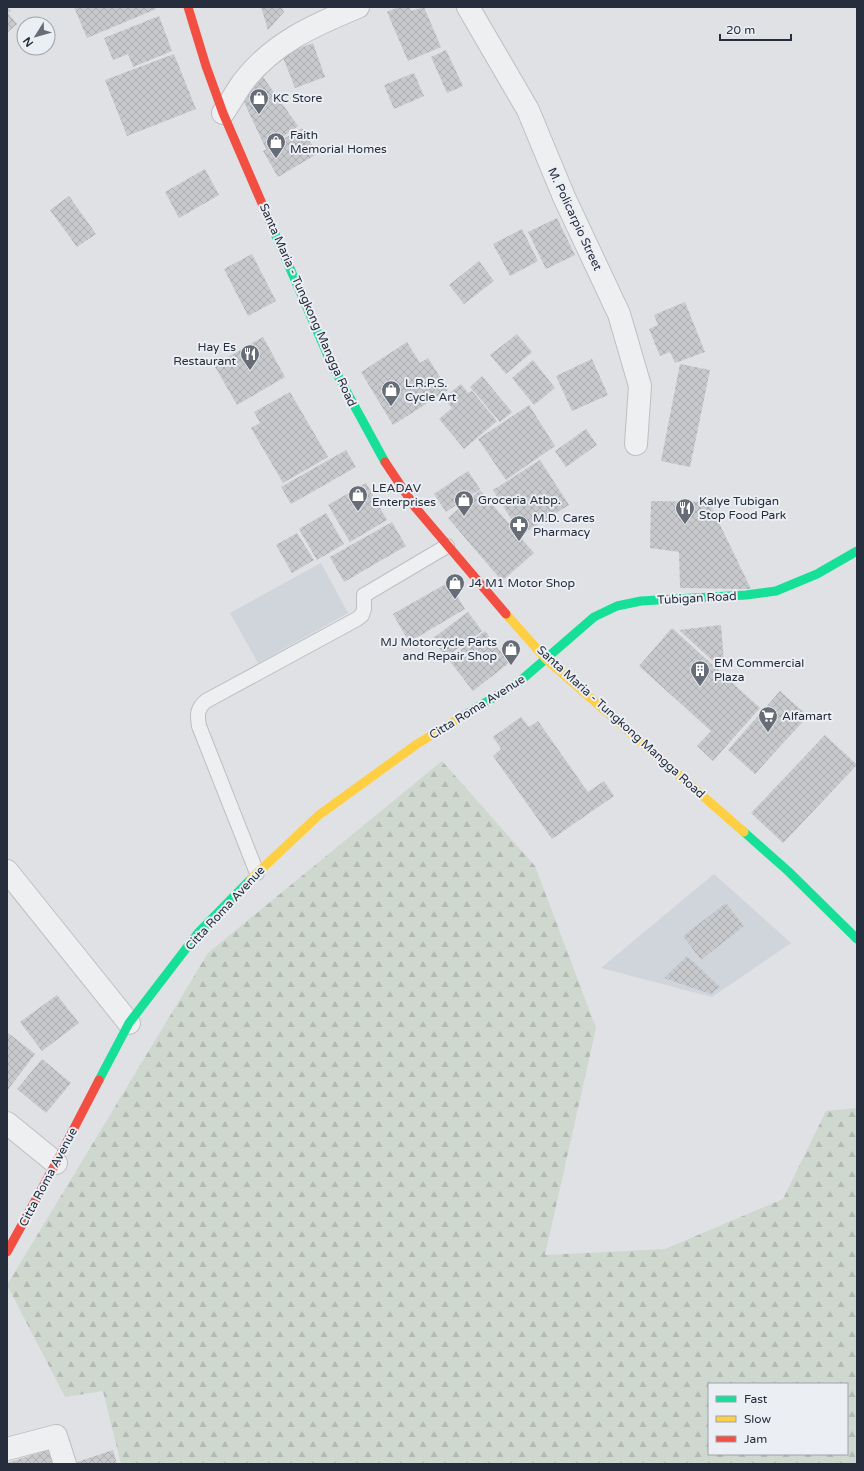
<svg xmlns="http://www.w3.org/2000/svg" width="864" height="1471" font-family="'Varela Round',sans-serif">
  <defs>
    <pattern id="forest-firs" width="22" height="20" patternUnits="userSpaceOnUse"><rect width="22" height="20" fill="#cfd8cf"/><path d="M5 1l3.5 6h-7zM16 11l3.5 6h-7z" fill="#b2bab3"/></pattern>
    <pattern id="building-cross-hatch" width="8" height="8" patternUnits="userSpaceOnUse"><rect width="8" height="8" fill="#c7c9cc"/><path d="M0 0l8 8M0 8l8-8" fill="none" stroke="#abadb0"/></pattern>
  </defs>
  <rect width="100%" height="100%" fill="#dfe1e4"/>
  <!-- built -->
  <path fill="#d0d4db" d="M321,563L348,613L258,663L230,613Z
    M714,874L791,943L712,997L601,968Z"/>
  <!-- forest -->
  <path fill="url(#forest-firs)" fill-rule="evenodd" d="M442,761L535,866L596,1028L545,1255L665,1249L783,1199L826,1111L857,1108V1464H121L103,1391L65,1397L7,1285L208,953ZM709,1384H847V1454H709Z"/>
  <!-- building -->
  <path fill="url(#building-cross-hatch)" d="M7,7L11,11L8,13L17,24L7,33Z
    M74,7H155L156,9L87,38Z
    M261,7H282L284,12L268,30Z
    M398,7H409L411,11L424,7L441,47L408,61L387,12Z
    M159,16L172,51L133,67L128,54L113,60L104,38Z
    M313,43L325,77L295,88L282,55Z
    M446,50L463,86L447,93L431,57Z
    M174,54L196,109L127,136L105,80Z
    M414,73L424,96L394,109L384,85Z
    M261,74L298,126L266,149L243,100Z
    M302,128L317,154L278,177L263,151Z
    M205,169L219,195L179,218L165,192Z
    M69,196L96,234L77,247L50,210Z
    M557,218L575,255L546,269L528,232Z
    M522,229L538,261L510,276L493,244Z
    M252,254L276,301L248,316L224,269Z
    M479,261L494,281L464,304L449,285Z
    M685,302L705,352L675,363L670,352L660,356L649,329L658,325L654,315Z
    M517,334L532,352L506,374L490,355Z
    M263,337L285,377L237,405L214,365Z
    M407,342L420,363L428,358L448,390L393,425L361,372Z
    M592,359L608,395L572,411L556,376Z
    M533,360L555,388L534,405L512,378Z
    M680,364L710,370L690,467L661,461Z
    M482,376L512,412L500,422L470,387Z
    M461,384L468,393L472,391L497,421L464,449L439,419L452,408L443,398Z
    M290,392L328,457L283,483L251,428L260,423L254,412Z
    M529,405L555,446L506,480L478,439Z
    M586,429L597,445L566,467L555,451Z
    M346,450L356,467L291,504L281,487Z
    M540,460L569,505L521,535L493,490Z
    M468,471L480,489L446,512L434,494Z
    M366,483L387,520L350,542L328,505Z
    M480,490L534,553L502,581L448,518Z
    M651,501L709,502L751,589L680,588L679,552L650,548Z
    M326,513L344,544L317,560L299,529Z
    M392,522L406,546L344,582L330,557Z
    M297,533L314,560L292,573L276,545Z
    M449,582L465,609L409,642L393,614Z
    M468,612L482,631L446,657L432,639Z
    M721,625L724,662H714L679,630Z
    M672,628L760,708L713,761L697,746L711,731L639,666Z
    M485,631L509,663L473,691L448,659Z
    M780,691L808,716L755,774L728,750Z
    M521,717L529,727L538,721L588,792L604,781L614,796L552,839L493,756L501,749L493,737Z
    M825,735L857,765L783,843L751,813Z
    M726,903L744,926L701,960L683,936Z
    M687,956L720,987L711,994L664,978Z
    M57,995L79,1023L42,1051L20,1022Z
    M7,1032L35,1054L7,1091Z
    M42,1059L71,1083L46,1113L17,1089Z
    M48,1450L53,1464H7V1463Z
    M113,1450L117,1464H78L77,1462Z"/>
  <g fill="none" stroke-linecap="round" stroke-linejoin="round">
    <defs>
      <path id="lane" d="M257,873L199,726C197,715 197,708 206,701L357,619L362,615L364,609V595L366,594L447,546"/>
      <path id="street" d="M468,7L528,110L564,197L619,314L640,386L636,444
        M223,113C230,103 236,92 243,82C273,43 314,25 358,7
        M7,871L129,1023
        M7,1123L56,1163
        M7,1449L56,1436L65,1464"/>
    </defs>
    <!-- lane casing -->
    <use href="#lane" stroke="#bdbfc2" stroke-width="16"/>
    <!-- street casing -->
    <use href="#street" stroke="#bdbfc2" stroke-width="24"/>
    <!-- lane -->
    <use href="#lane" stroke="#eeeff1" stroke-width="14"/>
    <!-- street -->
    <use href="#street" stroke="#eeeff1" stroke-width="22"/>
    <!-- fast -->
    <path stroke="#16e098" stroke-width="9" d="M273,229L331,363L385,462
      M463,716L519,682L594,617L617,606L641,601L746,595L776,591L817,574L857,551
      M744,832L788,871L857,939
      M99,1080L129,1023L198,933L251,879"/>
    <!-- slow -->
    <path stroke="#ffcf43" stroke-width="9" d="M506,614L546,659L744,832
      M251,879L319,815L417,744L463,716"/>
    <!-- jam -->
    <path stroke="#f24e42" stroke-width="9" d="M188,7L206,66L223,113L273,229
      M385,462L415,507L506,614
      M7,1252L56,1163L99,1080"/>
  </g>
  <!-- icons -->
  <defs>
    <symbol id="shop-pin" viewBox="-11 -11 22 30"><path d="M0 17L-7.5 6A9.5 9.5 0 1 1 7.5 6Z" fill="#676d77" stroke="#ebeff4"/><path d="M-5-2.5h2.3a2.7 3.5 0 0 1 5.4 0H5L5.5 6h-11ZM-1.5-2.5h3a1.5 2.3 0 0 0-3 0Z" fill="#fff"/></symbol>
    <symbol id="restaurant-pin" viewBox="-11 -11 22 30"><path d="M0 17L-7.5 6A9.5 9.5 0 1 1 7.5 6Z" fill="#676d77" stroke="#ebeff4"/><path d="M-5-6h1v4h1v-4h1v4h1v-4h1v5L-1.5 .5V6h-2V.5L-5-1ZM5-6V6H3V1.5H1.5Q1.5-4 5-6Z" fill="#fff"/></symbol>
    <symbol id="pharmacy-pin" viewBox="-11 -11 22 30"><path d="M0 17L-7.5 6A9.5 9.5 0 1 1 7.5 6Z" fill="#676d77" stroke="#ebeff4"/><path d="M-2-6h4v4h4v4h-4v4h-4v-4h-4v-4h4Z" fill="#fff"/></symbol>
    <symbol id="building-pin" viewBox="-11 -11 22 30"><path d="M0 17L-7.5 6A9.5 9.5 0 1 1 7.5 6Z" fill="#676d77" stroke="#ebeff4"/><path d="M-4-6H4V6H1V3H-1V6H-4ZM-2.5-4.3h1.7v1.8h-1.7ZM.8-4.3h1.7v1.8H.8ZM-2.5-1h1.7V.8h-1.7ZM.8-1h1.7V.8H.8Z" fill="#fff"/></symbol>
    <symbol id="supermarket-pin" viewBox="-11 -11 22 30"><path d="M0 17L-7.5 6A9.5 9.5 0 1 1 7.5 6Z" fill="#676d77" stroke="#ebeff4"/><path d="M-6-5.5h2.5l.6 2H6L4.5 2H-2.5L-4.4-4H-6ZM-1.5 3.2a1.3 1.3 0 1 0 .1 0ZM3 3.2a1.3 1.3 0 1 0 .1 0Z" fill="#fff"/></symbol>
  </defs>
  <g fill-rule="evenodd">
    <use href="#shop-pin" x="248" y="87" width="22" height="30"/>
    <use href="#shop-pin" x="265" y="131" width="22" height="30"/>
    <use href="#restaurant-pin" x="239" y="343" width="22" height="30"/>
    <use href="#shop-pin" x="380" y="379" width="22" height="30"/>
    <use href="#shop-pin" x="347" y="484" width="22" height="30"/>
    <use href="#shop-pin" x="453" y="489" width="22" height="30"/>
    <use href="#restaurant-pin" x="674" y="497" width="22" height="30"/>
    <use href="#pharmacy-pin" x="508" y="514" width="22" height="30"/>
    <use href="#shop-pin" x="444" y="572" width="22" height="30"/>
    <use href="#shop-pin" x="500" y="638" width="22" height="30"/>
    <use href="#building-pin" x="689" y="659" width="22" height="30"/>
    <use href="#supermarket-pin" x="757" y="705" width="22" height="30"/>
  </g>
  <g text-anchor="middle" stroke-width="4" stroke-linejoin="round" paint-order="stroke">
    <!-- poi labels -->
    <g font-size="12" fill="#262e3d" stroke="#ebeff4" text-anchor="start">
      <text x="273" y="102">KC Store</text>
      <text x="290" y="139">Faith<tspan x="290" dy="14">Memorial Homes</tspan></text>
      <text x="236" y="351" text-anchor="end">Hay Es<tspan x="236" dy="14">Restaurant</tspan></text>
      <text x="405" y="387">L.R.P.S.<tspan x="405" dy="14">Cycle Art</tspan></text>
      <text x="372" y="492">LEADAV<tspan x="372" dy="14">Enterprises</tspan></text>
      <text x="478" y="504">Groceria Atbp.</text>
      <text x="699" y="505">Kalye Tubigan<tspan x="699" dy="14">Stop Food Park</tspan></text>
      <text x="533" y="522">M.D. Cares<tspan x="533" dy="14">Pharmacy</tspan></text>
      <text x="469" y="587">J4 M1 Motor Shop</text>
      <text x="497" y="646" text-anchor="end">MJ Motorcycle Parts<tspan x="497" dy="14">and Repair Shop</tspan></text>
      <text x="714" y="667">EM Commercial<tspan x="714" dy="14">Plaza</tspan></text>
      <text x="782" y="720">Alfamart</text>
    </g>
    <!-- street labels -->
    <g font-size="12" fill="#262e3d" stroke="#ebeff4">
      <text transform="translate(575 219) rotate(65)" y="4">M. Policarpio Street</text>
      <text transform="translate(308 305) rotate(66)" y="4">Santa Maria - Tungkong Mangga Road</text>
      <text transform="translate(697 598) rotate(-3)" y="4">Tubigan Road</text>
      <text transform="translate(477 707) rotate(-32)" y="4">Citta Roma Avenue</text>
      <text transform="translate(621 722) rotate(42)" y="4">Santa Maria - Tungkong Mangga Road</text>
      <text transform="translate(225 908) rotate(-47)" y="4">Citta Roma Avenue</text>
      <text transform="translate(48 1177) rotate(-62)" y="4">Citta Roma Avenue</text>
    </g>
  </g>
  <!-- border -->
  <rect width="864" height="1471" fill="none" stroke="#262e3d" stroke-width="16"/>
  <!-- legend -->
  <rect x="708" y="1383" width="140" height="72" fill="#ebeff4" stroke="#9ca2ab"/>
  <rect x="716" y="1396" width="20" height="6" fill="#16e098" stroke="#9ca2ab"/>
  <text x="744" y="1403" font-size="12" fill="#262e3d">Fast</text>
  <rect x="716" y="1416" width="20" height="6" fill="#ffcf43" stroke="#9ca2ab"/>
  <text x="744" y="1423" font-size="12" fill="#262e3d">Slow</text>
  <rect x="716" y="1436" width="20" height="6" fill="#f24e42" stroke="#9ca2ab"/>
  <text x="744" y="1443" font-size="12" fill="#262e3d">Jam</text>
  <!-- north arrow -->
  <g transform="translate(36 36) rotate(233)"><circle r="19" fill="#ebeff4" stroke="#9ca2ab"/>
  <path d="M0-3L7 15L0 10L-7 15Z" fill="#676d77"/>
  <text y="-6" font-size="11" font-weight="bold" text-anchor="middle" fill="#262e3d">N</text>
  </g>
  <!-- scale -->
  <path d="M720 34v6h71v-6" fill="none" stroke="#262e3d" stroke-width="2"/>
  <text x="726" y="34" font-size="12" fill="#262e3d" stroke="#ebeff4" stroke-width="3" paint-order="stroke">20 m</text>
</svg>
